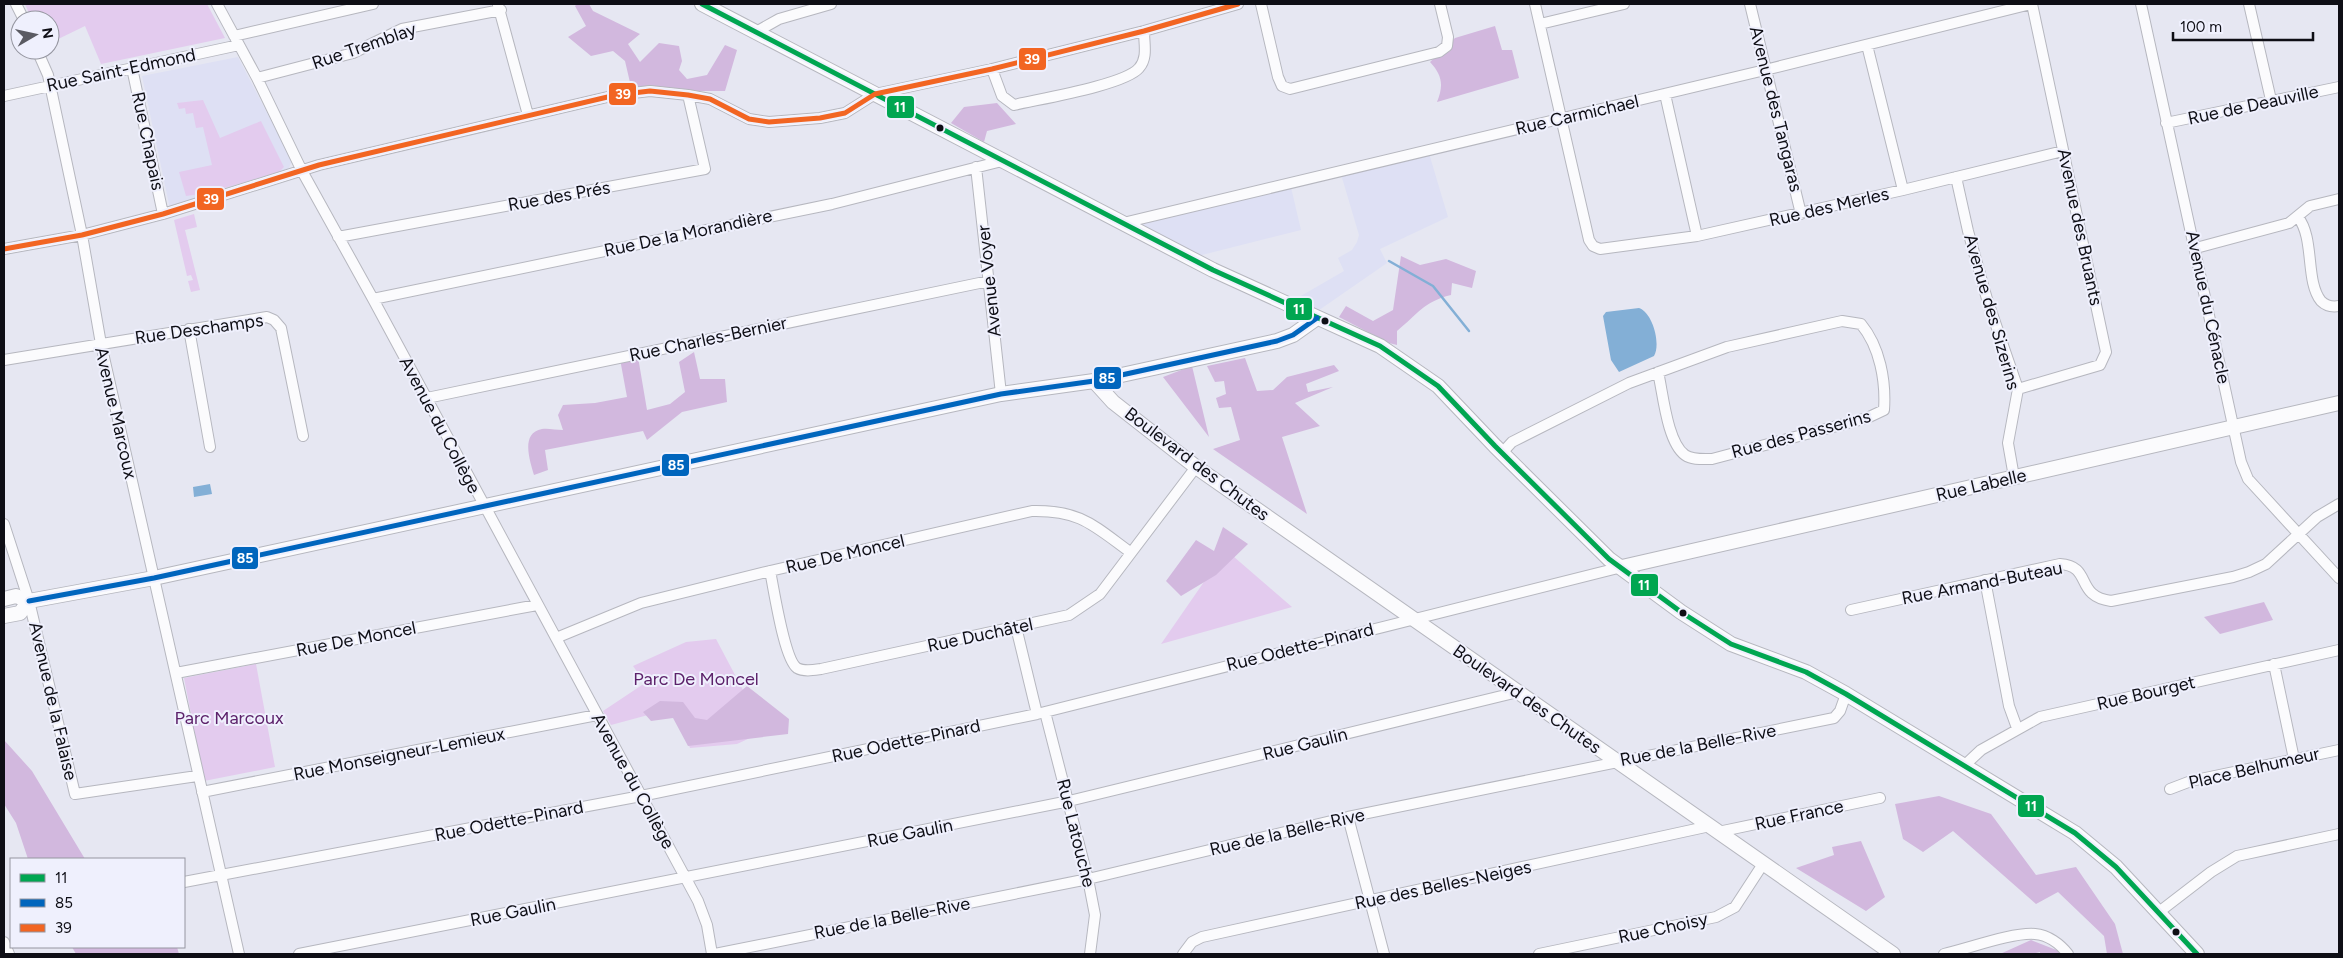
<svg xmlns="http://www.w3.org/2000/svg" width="2343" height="958" font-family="Figtree,sans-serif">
  <rect width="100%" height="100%" fill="#e6e7f2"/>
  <!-- built -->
  <path fill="#dee0f4" d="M238,57L292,161L287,172L170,209L142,76Z
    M1428,150L1448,217L1380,249L1387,263L1312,315L1287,304L1344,271L1338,258L1352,250L1357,242L1359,235L1340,171Z
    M1290,183L1301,230L1190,258L1123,223Z"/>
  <!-- green -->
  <path fill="#e3cbee" d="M25,4H207L225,38L101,64L85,26L50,43V20H32Z
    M203,100L220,138L261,121L284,167L279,172L207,193L186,196L179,172L212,165L203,127L196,128L193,113L186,114L185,108L179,109L177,103Z
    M194,214L197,227L185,230L200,290L191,292L188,281L193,280L191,275L187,276L174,220Z
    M1226,550L1292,607L1161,644Z
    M716,639L743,690L774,727L737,744L690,748L674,708L611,725L603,711L645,683L633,666L686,642Z
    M256,664L275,767L204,781L184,678Z"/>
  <!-- forest -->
  <path fill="#d2b8de" d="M577,4H589L593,11L640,34L628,44L640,62L659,43L679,46L682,61L679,70L687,79L707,75L725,45L737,50L725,91H632L625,61L613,51L591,56L568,37L586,26L575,6Z
    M1495,26L1502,50H1512L1519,78L1437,102C1444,85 1442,75 1430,62L1455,38Z
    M997,103L1016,124L987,131L984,142L951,123L964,107Z
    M1401,256L1420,265L1446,259L1476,271L1472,288L1452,283L1451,295C1423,302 1418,314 1397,331V345L1389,343L1339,317L1346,306L1373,321L1393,310Z
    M694,352L700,379H725L727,402L682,412L647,440L643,431L545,450L548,470L534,475C530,461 520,433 542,429C548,428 556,430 563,430L558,415L563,405L595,403L627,397L620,359L638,357L647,410L670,404L685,392L679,362Z
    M1245,358L1257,391L1273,390L1287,377L1334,365L1339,371L1306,384L1308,392L1333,387L1295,403L1320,426L1282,437L1307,514L1213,449L1240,440L1231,407L1219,408L1216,398L1226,394L1224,381L1215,382L1207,366Z
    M1192,366L1209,437L1163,377Z
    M1223,527L1248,544L1216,575L1181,596L1166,581L1196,540L1214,551Z
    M2264,602L2273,620L2220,634L2204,617Z
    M747,686L789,719L788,734L688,746L673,718L651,721L643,712L660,701L683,702L695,718L707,720Z
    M4,740L32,771L85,859H28L16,823L4,804Z
    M1939,796L1991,814L2036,875L2076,867L2115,924L2123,954H2107L2104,936L2058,892L2036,904L1953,831L1923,852L1903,839L1895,804Z
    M1861,841L1885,897L1866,911L1796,868L1834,855L1832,847Z
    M2031,940L2059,951L2061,954H2040V952L2032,954H2000Z
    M72,947H177L179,954H76Z"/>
  <!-- water -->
  <path fill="#83afd6" d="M1639,308C1653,313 1661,344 1654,356L1619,372L1611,360L1603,316L1606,312Z
    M210,484L212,494L194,497L193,487Z"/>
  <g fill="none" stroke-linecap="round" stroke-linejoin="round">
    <!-- stream -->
    <path stroke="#83afd6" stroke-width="2.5" d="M1389,261L1433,286L1469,331"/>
    <defs>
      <path id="street" d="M16,4L24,20
        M217,4L257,78L302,171L373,299L698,901L707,925L712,954
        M1261,4L1278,77L1282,86L1290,89L1439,52L1447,46L1448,37L1440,4
        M1535,4L1589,240L1593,246L1600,249L1697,236L1903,190L2063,151
        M1750,4L1801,214
        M2141,4L2241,462L2248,479L2339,578
        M2249,4L2271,100
        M498,5L528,115
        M1540,24L1624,4
        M756,32L779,19L831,4
        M234,36L373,4
        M1867,45L1903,190
        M37,50L48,75L82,235L101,344L239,954
        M132,68L163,214
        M992,69L1002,96L1014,105C1039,99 1125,85 1139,68C1148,58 1144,44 1144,31
        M257,78L353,53L402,29L501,10
        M1665,94L1697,236
        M4,96L239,45
        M2166,123L2339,87
        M976,167L1001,394
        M1956,177L1968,231L1987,299L2018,389L2008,443L2014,477
        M2298,217C2315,239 2305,281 2321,301C2326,306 2333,307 2339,306
        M1123,223L1765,70L2031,4
        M338,237L705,169L688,95
        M2196,248L2289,223L2310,206L2339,199
        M4,249L82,235L163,214L319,165L616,95L650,91L688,95L710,99L749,119L769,122L820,118L845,113L875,94L992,69L1144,31L1238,4
        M373,299L832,204L1002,161
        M189,329L210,447
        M4,360L267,317L274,320L281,328L303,436
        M2018,389L2100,365L2106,352L2032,4
        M427,398L989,281
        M1502,453L1512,442L1629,383L1727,347L1842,321L1861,324C1880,347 1886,381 1884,410L1867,418L1712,459C1703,459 1692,460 1685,455C1667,442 1663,393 1658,372
        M4,524L29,601L75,794L197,776
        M770,571C774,589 784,659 797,668C804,672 814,670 821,669L1069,615L1100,594L1196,467
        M1985,580L2009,706L2017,728
        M1851,610L2060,564C2093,566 2074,596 2111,601L2233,577L2249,572L2266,564L2317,517L2339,504
        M1016,627L1037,714
        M556,638L641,603L770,571L1032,511C1080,510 1093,525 1130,552
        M2274,664L2294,759
        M176,673L537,605
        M1045,712L1088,879L1095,915L1090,954
        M1965,765L1981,750L2040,717L2339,650
        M2170,789L2191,781L2339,750
        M202,792L597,715
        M1348,817L1384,954
        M1718,832L1880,798
        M184,882L641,796L1037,714L1622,567
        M2159,912L2211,872L2237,856L2339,834
        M4,942L9,954
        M299,954L1069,801L1518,692
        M715,954L1088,879L1348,817L1834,718L1840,711L1846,694
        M1183,954L1192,942L1202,937L1710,826
        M1539,954L1716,917L1735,907L1763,864
        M1944,954C1967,949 2013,932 2035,934C2048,935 2060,944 2068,954"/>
      <path id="secondary" d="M702,4L1213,270L1380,346L1438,386L1495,446L1609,559L1681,612L1731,644L1806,672L1846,694L2075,833L2116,867L2197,954
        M1094,381L1113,402L1196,467L1893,954
        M1622,567L2339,403
        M4,599L16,596L29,601
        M29,601L154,578L1001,394L1094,381L1277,341L1293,335L1317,318
        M4,616L20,613L29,601"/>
    </defs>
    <!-- street casing -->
    <use href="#street" stroke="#b6b7bf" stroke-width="12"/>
    <!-- secondary casing -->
    <use href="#secondary" stroke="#b6b7bf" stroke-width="16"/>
    <!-- street -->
    <use href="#street" stroke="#fbfbfd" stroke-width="10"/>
    <!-- secondary -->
    <use href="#secondary" stroke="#fbfbfd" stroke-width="14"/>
    <defs>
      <path id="bus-1" d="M702,4L1213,270L1380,346L1438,386L1495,446L1609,559L1681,612L1731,644L1806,672L1846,694L2075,833L2116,867L2197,954"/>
      <path id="bus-2" d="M29,601L154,578L1001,394L1094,381L1277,341L1293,335L1317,318"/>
      <path id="bus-3" d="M4,249L82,235L163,214L319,165L616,95L650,91L688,95L710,99L749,119L769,122L820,118L845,113L875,94L992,69L1144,31L1238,4"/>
    </defs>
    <!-- bus-1 casing -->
    <use href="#bus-1" stroke="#eff0fd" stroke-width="9"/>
    <!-- bus-2 casing -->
    <use href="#bus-2" stroke="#eff0fd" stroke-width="9"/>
    <!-- bus-3 casing -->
    <use href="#bus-3" stroke="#eff0fd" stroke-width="9"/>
    <!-- bus-1 -->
    <use href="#bus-1" stroke="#00a651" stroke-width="5"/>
    <!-- bus-2 -->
    <use href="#bus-2" stroke="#0065bd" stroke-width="5"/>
    <!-- bus-3 -->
    <use href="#bus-3" stroke="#f26522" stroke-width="5"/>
  </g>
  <!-- markers -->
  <g fill="#0e0e15" stroke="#eff0fd" stroke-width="2">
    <circle cx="940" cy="128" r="4.5"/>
    <circle cx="1325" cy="321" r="4.5"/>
    <circle cx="1683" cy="613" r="4.5"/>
    <circle cx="2176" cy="932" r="4.5"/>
  </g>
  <g text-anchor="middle" stroke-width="4" stroke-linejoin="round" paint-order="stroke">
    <!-- street labels -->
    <g font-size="18" fill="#0e0e15" stroke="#eff0fd">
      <text transform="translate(364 46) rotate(-19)" y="6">Rue Tremblay</text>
      <text transform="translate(121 70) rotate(-12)" y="6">Rue Saint-Edmond</text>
      <text transform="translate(2253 105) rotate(-12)" y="6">Rue de Deauville</text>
      <text transform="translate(1776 109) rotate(76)" y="6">Avenue des Tangaras</text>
      <text transform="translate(1577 115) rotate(-13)" y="6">Rue Carmichael</text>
      <text transform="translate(148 141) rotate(78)" y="6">Rue Chapais</text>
      <text transform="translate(559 196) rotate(-10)" y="6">Rue des Prés</text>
      <text transform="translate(1829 207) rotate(-13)" y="6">Rue des Merles</text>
      <text transform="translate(2080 227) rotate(78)" y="6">Avenue des Bruants</text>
      <text transform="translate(688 233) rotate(-12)" y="6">Rue De la Morandière</text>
      <text transform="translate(989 281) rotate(-96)" y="6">Avenue Voyer</text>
      <text transform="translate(2208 307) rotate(78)" y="6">Avenue du Cénacle</text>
      <text transform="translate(1992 312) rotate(74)" y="6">Avenue des Sizerins</text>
      <text transform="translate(199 329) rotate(-8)" y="6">Rue Deschamps</text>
      <text transform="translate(708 339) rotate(-12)" y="6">Rue Charles-Bernier</text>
      <text transform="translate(116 413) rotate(77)" y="6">Avenue Marcoux</text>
      <text transform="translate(440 425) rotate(62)" y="6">Avenue du Collège</text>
      <text transform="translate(1801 434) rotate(-15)" y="6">Rue des Passerins</text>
      <text transform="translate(1197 464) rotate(37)" y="6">Boulevard des Chutes</text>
      <text transform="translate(1981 485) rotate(-13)" y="6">Rue Labelle</text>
      <text transform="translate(845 554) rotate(-13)" y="6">Rue De Moncel</text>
      <text transform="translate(1982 583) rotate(-11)" y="6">Rue Armand-Buteau</text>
      <text transform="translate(980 635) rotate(-12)" y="6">Rue Duchâtel</text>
      <text transform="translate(356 639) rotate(-11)" y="6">Rue De Moncel</text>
      <text transform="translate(1300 647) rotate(-14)" y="6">Rue Odette-Pinard</text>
      <text transform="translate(2146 693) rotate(-13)" y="6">Rue Bourget</text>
      <text transform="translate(1527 699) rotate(35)" y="6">Boulevard des Chutes</text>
      <text transform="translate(53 701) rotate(77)" y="6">Avenue de la Falaise</text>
      <text transform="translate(906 741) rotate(-12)" y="6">Rue Odette-Pinard</text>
      <text transform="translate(1305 744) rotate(-14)" y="6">Rue Gaulin</text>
      <text transform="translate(1698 745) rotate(-11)" y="6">Rue de la Belle-Rive</text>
      <text transform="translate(399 754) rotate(-11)" y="6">Rue Monseigneur-Lemieux</text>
      <text transform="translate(2254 768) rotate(-13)" y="6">Place Belhumeur</text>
      <text transform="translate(633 781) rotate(61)" y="6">Avenue du Collège</text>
      <text transform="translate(1799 815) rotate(-12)" y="6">Rue France</text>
      <text transform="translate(509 821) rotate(-11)" y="6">Rue Odette-Pinard</text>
      <text transform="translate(1287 832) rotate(-13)" y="6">Rue de la Belle-Rive</text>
      <text transform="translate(910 833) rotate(-11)" y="6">Rue Gaulin</text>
      <text transform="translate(1076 833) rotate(76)" y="6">Rue Latouche</text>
      <text transform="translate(1443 885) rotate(-12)" y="6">Rue des Belles-Neiges</text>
      <text transform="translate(513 912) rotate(-11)" y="6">Rue Gaulin</text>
      <text transform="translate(892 918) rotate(-11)" y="6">Rue de la Belle-Rive</text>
      <text transform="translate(1663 928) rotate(-12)" y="6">Rue Choisy</text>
    </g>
    <!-- park labels -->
    <g font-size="18" fill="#5c216a" stroke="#eff0fd">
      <text x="696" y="685">Parc De Moncel</text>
      <text x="229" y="724">Parc Marcoux</text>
    </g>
  </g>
  <g stroke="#eff0fd" stroke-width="2">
    <rect x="1018" y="47" width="29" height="24" rx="5" fill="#f26522"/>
    <rect x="608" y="82" width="29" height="24" rx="5" fill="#f26522"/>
    <rect x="886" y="95" width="29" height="24" rx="5" fill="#00a651"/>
    <rect x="196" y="187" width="29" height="24" rx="5" fill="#f26522"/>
    <rect x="1285" y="297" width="28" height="24" rx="5" fill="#00a651"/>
    <rect x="1093" y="366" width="29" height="24" rx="5" fill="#0065bd"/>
    <rect x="661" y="453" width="29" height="24" rx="5" fill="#0065bd"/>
    <rect x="231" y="546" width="28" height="24" rx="5" fill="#0065bd"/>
    <rect x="1630" y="573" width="29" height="24" rx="5" fill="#00a651"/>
    <rect x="2017" y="794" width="28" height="24" rx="5" fill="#00a651"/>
  </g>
  <g font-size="14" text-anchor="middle" font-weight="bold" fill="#fff">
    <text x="1032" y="64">39</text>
    <text x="623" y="99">39</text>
    <text x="900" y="112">11</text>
    <text x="211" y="204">39</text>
    <text x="1299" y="314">11</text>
    <text x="1107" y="383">85</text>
    <text x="676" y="470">85</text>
    <text x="245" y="563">85</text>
    <text x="1644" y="590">11</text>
    <text x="2031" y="811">11</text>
  </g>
  <!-- border -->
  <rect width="2343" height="958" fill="none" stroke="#0e0e15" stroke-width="10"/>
  <!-- legend -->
  <rect x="10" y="858" width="175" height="90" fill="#eff0fd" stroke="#9596a0"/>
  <rect x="20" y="874" width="25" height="8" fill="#00a651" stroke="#9596a0"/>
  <text x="55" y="883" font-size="15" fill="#0e0e15">11</text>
  <rect x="20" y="899" width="25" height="8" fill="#0065bd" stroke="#9596a0"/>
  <text x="55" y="908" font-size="15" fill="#0e0e15">85</text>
  <rect x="20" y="924" width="25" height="8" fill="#f26522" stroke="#9596a0"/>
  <text x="55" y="933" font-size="15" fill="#0e0e15">39</text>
  <!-- north arrow -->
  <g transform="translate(35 35) rotate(81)"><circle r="24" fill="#eff0fd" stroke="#9596a0"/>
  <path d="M0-4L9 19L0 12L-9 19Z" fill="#5a5a62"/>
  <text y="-8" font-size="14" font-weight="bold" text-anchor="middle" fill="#0e0e15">N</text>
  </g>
  <!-- scale -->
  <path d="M2173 32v8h140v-8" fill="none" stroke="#0e0e15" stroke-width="2.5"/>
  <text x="2180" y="32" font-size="15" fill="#0e0e15" stroke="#eff0fd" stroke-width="4" paint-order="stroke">100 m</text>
</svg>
